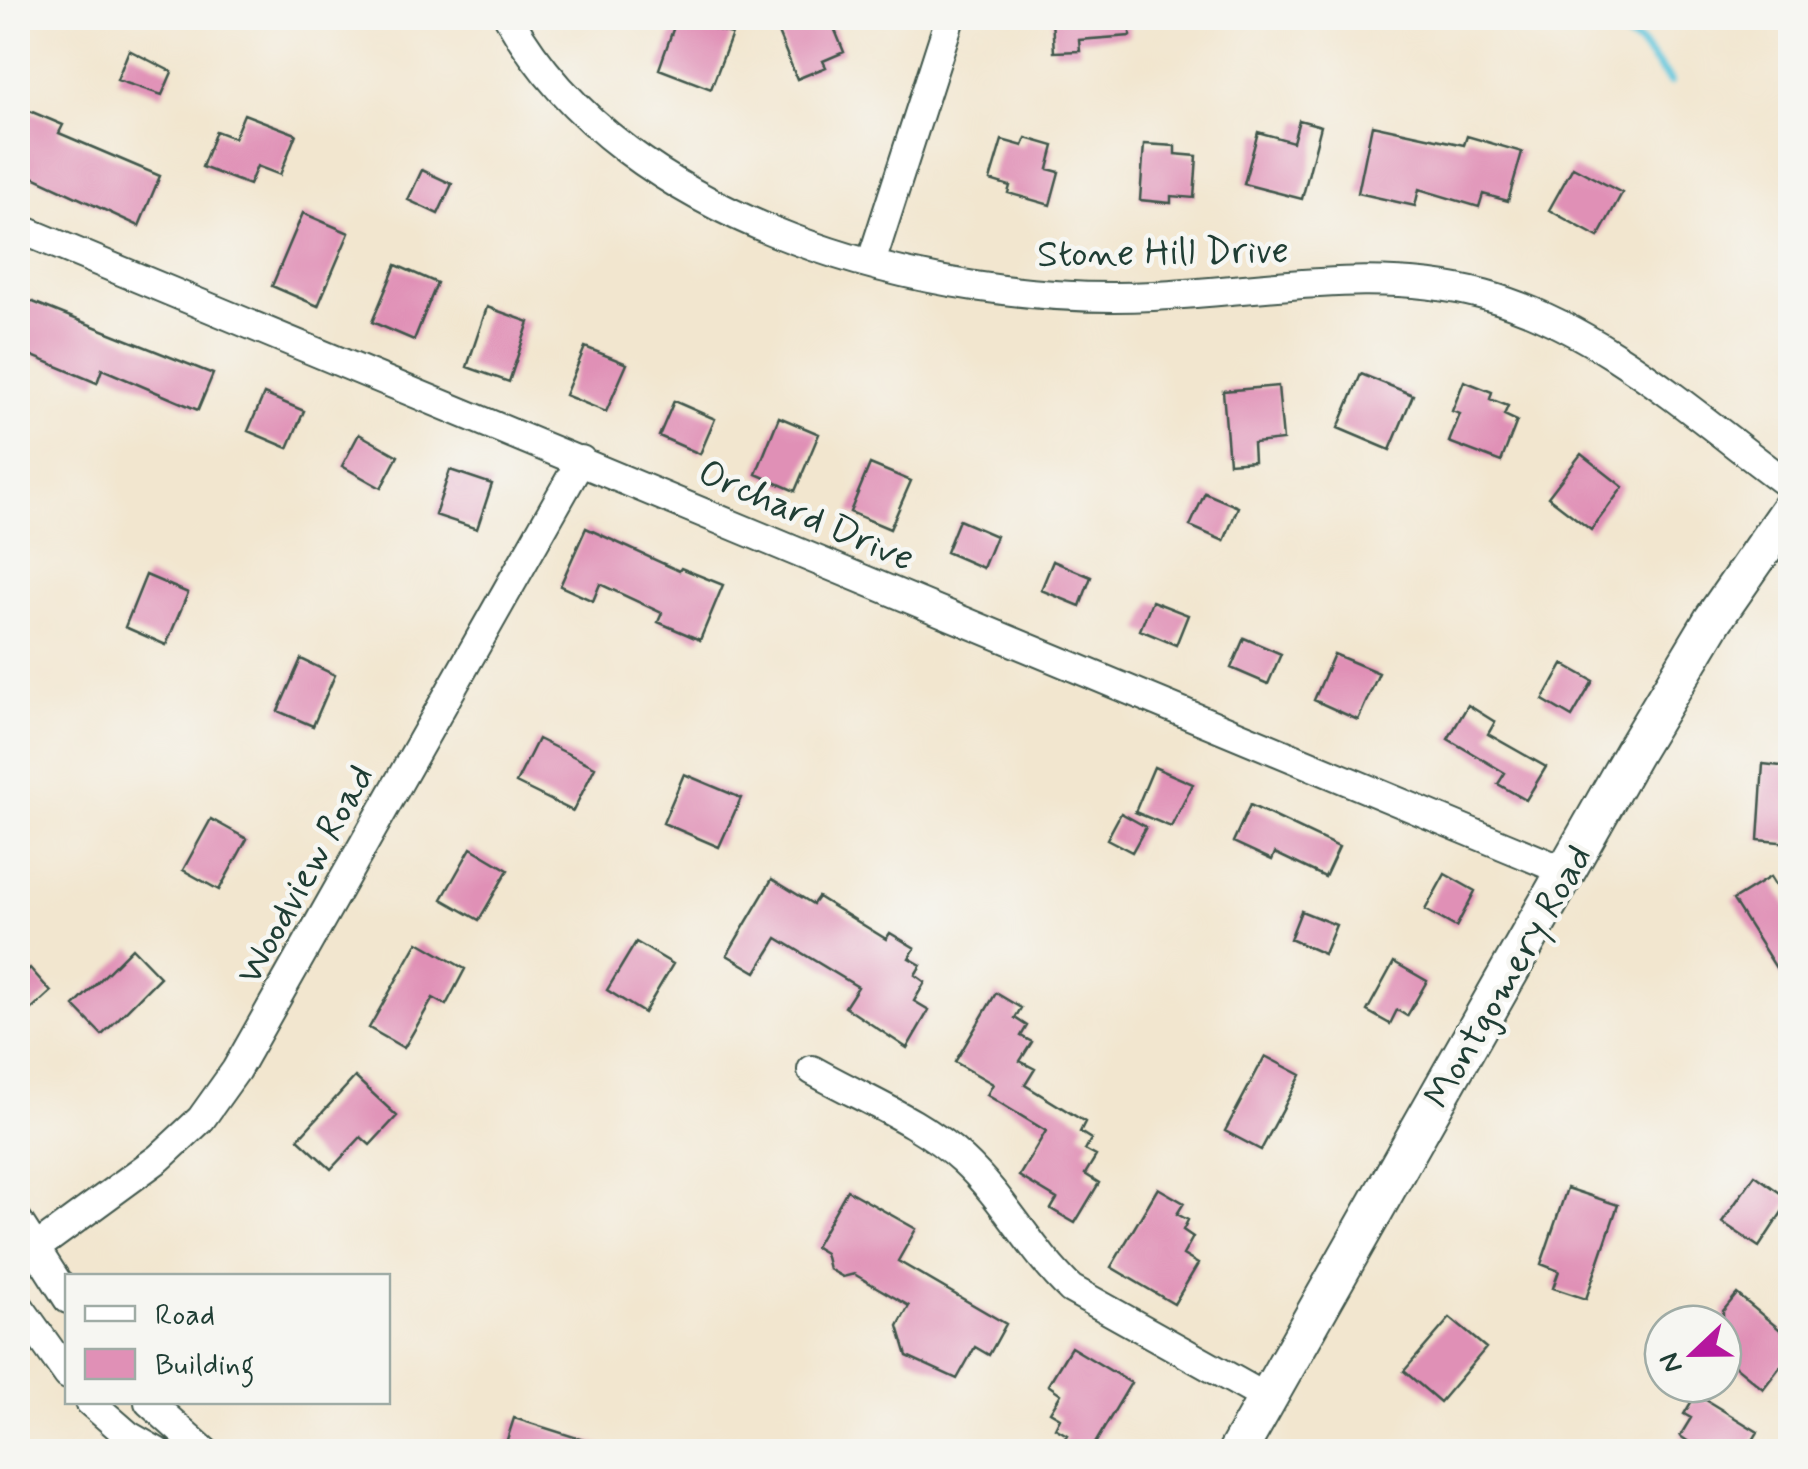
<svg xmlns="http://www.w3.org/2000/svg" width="1808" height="1469" font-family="Mynerve,sans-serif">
  <rect width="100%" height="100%" fill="#f6f6f2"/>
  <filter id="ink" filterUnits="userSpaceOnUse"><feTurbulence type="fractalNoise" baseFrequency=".01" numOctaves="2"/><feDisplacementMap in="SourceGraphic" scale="20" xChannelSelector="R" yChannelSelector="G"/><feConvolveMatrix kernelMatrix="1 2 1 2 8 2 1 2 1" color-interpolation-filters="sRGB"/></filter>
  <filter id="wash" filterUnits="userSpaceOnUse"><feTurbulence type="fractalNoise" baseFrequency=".0048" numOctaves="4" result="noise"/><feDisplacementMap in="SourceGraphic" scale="40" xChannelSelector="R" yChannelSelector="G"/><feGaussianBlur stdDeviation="2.25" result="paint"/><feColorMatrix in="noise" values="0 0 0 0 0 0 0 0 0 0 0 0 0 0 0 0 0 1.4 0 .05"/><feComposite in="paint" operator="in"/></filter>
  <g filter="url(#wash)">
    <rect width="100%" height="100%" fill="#f2e6cf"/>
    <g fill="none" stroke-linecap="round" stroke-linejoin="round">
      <!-- stream -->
      <path stroke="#5fc6dc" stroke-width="9" d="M1594,18L1640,43L1670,81"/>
    </g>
    <g id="blocks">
      <!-- building -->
      <path fill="#e090b6" d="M677,18L732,34L711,89L659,69Z
        M772,18H830L844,52L823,61L826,67L797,79Z
        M1130,18V36L1079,40L1080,51L1054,52L1052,19Z
        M129,50L172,72L162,95L117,80Z
        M18,106L63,125L59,133L160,176L139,226L18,170Z
        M244,114L296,134L280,175L257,166L249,185L202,167L216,131L234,138Z
        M1299,120L1321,126L1302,199L1244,184L1258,132L1293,142Z
        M1372,125L1464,145L1467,136L1522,152L1508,201L1483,194L1479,207L1419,189L1415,206L1358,193Z
        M1026,138L1054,146L1048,169L1059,172L1050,205L1008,193L1010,186L990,180L1002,140L1023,146Z
        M1144,144L1175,146V154L1197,156L1194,198L1171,196V203L1140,200Z
        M1573,167L1622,193L1598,237L1549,210Z
        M422,170L452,184L438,214L408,200Z
        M303,213L349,233L318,306L272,286Z
        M396,265L437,283L414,340L372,322Z
        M18,296L213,374L198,410L102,369L97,383L18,350Z
        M487,307L529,322L509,382L467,367Z
        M585,347L627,364L606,412L565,395Z
        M1361,374L1413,395L1390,450L1338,428Z
        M1464,381L1492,392L1490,399L1508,406L1504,415L1517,421L1501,462L1449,442L1460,414L1452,411Z
        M1278,386L1283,440L1253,443L1254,461L1229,463L1223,391Z
        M264,394L304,411L288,448L248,431Z
        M674,401L715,419L700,454L659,436Z
        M779,417L819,434L795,491L756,474Z
        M359,434L398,456L381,488L342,466Z
        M1581,454L1623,487L1591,530L1548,497Z
        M870,464L911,481L890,529L850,512Z
        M450,470L492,484L477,529L435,515Z
        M1205,493L1238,507L1224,541L1190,526Z
        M959,520L996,536L983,568L946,552Z
        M586,528L679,571L681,568L723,585L700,640L658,622L662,613L600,584L593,601L560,586Z
        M1053,561L1091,577L1080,606L1041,590Z
        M146,575L188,593L166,645L125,627Z
        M1152,601L1188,615L1176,645L1140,630Z
        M1244,638L1281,654L1268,684L1231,668Z
        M1334,654L1379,673L1358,720L1314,700Z
        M301,659L335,675L313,726L278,711Z
        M1563,664L1593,681L1572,717L1543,700Z
        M1468,705L1495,722L1488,734L1546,767L1526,800L1498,784L1505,773L1448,739Z
        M538,739L595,767L573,811L516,783Z
        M1763,764L1790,767V843L1758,840Z
        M1154,767L1193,784L1171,827L1135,812Z
        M684,774L741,798L719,847L663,823Z
        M1250,805L1339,847L1325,877L1275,853L1272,860L1233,842Z
        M1121,813L1146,827L1132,852L1107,839Z
        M211,819L247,839L219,890L183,870Z
        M471,848L508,870L479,920L442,899Z
        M1445,874L1475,891L1456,927L1425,910Z
        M1770,877L1790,909V990L1733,900Z
        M772,879L813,904L818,897L886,939L890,933L915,948L909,958L921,965L915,975L925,982L914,1001L929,1010L907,1048L845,1007L858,987L777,938L756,972L727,955Z
        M1301,911L1336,925L1324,954L1290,939Z
        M418,942L465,969L446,1005L433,998L404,1048L369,1028Z
        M636,942L673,964L644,1013L607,990Z
        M132,948L160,977L102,1035L74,1006Z
        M1394,962L1427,981L1407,1016L1397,1010L1390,1024L1367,1011Z
        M30,968L51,992L18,1022V980Z
        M996,993L1021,1008L1015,1018L1027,1026L1021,1036L1032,1042L1020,1061L1035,1069L1025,1085L1085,1122L1080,1132L1091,1139L1085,1150L1096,1156L1085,1174L1099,1183L1075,1223L1051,1209L1057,1199L1019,1176L1046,1131L987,1095L993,1084L955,1062Z
        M1265,1056L1301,1075L1261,1150L1225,1131Z
        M355,1077L397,1116L370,1145L361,1137L331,1169L298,1139Z
        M1755,1175L1790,1200L1759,1247L1722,1222Z
        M1158,1188L1184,1203L1177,1214L1188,1220L1183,1230L1193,1237L1183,1255L1198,1264L1174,1304L1111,1267Z
        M1567,1188L1618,1205L1586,1299L1553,1288L1559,1271L1541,1264Z
        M847,1190L916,1229L898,1261L1006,1324L989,1355L975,1347L957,1379L907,1356L898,1326L909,1306L854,1274L843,1277L829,1269L825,1253L815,1247Z
        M1737,1294L1790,1338V1354L1763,1389L1723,1356V1311Z
        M1450,1318L1486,1348L1440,1402L1404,1371Z
        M1071,1347L1131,1383L1090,1452H1056L1067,1435L1055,1428L1060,1418L1050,1412L1061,1394L1048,1385Z
        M1696,1394L1758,1432L1746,1452H1704L1680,1436L1691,1418L1684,1414Z
        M514,1418L603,1446L602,1452H503Z"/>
    </g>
  </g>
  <g filter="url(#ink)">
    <use href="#blocks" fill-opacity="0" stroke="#3f564b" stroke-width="2.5"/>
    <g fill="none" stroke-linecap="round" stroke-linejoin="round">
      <defs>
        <path id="minor" d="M509,18C624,224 932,307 1153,296C1262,291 1376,266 1484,295C1599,326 1696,417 1790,486
          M18,228L1567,872
          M871,263L950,18
          M812,1070C861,1098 921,1121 963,1160C1004,1198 1030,1250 1071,1289L1268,1399
          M18,1221L68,1299
          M18,1261L159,1158L201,1119L236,1070L581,460
          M18,1305L68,1375
          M90,1402L129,1436L157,1452
          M149,1402L205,1452"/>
        <path id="secondary" d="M1237,1452L1633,753L1713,620L1790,509"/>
      </defs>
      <!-- minor casing -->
      <use href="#minor" stroke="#3f564b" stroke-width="32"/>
      <!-- secondary casing -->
      <use href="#secondary" stroke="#3f564b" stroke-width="42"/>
      <!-- minor -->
      <use href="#minor" stroke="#fff" stroke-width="28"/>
      <!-- secondary -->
      <use href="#secondary" stroke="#fff" stroke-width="38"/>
    </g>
  </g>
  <g text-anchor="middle" stroke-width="9" stroke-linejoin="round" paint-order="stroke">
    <!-- street labels -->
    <g font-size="38" fill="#1f3d34" stroke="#f6f6f2">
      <text transform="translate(1163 251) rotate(-1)" y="13">Stone Hill Drive</text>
      <text transform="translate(807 514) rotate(23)" y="13">Orchard Drive</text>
      <text transform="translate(304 874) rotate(-61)" y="13">Woodview Road</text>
      <text transform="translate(1507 976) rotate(-60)" y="13">Montgomery Road</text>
    </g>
  </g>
  <!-- margin -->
  <rect width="1808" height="1469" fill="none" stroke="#f6f6f2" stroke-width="60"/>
  <!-- legend -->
  <rect x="65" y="1274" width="325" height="130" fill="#f6f6f2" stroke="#a0aca6" stroke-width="2.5"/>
  <rect x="85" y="1306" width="50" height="15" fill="#ffffff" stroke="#a0aca6" stroke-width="2.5"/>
  <text x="155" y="1324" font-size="30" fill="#1f3d34">Road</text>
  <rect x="85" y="1349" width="50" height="30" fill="#e090b6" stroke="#a0aca6" stroke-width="2.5"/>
  <text x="155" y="1374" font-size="30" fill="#1f3d34">Building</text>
  <!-- north arrow -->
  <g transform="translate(1693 1354) rotate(248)"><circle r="48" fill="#f6f6f2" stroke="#a0aca6" stroke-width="2.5"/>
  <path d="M0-8L18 38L0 25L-18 38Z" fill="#b5179e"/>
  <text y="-15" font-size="28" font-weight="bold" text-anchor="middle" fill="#1f3d34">N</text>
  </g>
</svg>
